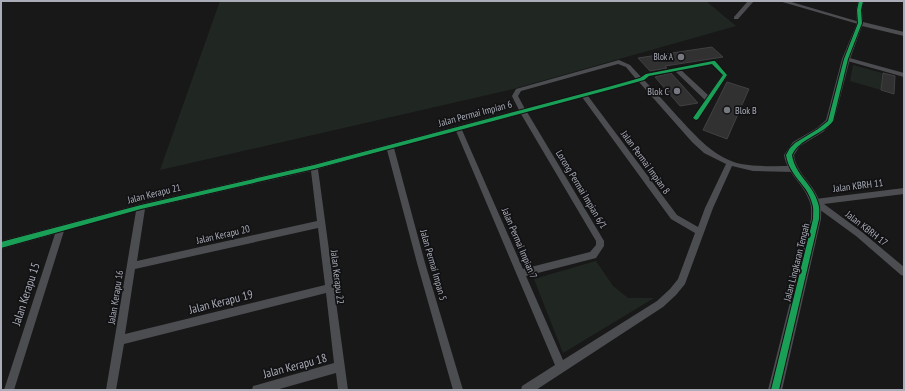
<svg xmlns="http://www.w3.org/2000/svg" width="905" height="391" font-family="'PT Sans Narrow',sans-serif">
  <rect width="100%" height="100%" fill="#181818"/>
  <!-- green -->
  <path fill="#202722" d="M220,1H706L736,26L513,89L160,170Z
    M853,65L882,73L881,90L850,81Z
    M596,261L613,286L628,298H654L563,353L534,279Z"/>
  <!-- building -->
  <path fill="#313132" stroke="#414144" d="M712,47L723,57L665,66L667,68L650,71L638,58Z
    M671,73L698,103L680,106L655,77Z
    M883,73L895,76L894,94L881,90Z
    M727,82L749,89L727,139L703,130Z"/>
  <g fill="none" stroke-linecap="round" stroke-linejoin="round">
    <!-- minor -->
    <path fill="#4c4d51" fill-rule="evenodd" d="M748,1H754L738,19H734V17Z
      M779,1H788L863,23L858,24Z
      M846,57L904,73V77L844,60V58Z
      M619,60L630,65L641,77L648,73L715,61L728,75L698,120H694L693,118L705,100L675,71L650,76L644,80C656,92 667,105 678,117C696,136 714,158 741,164C758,167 777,166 794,166L798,169L794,172L753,171L732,166L713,208L685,284L676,295L663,307L536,390H521L522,386L555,365L456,131L394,148L425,263L463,390H453L417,263L387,150L318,169L348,390H338L336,373L276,390H252L253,386L257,385L334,363L326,293L124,344L116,390H106L136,211L64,231L14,390H4L55,234L1,249V241L141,204L314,164L519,110L512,96L516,89ZM618,64L626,67L636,79L525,109L518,96L521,91ZM712,64L722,75L708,95L681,70ZM639,82L692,142L704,153L726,164L705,208L698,227L677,215L588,96ZM582,97L671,219L695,233L678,279L670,289L657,301L563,360L526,276L596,258L604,246V241L527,112ZM521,114L596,241V245L590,252L523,269L462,130ZM311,171L317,221L137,261L145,209ZM318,228L325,285L125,334L135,269Z
      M904,188V194L824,204L862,232L904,267V276L901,275L856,236L812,204L811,202L812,200L815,199Z"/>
    <!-- tertiary -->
    <path fill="#4c4d51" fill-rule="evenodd" d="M858,1H864L862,10L863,22L904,32V36L862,26L850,59L834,121L823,132L800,146L794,155C796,174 815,184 820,203C822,208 821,214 821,219L782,390H768L811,219C811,213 812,206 809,200C803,183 787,174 784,155L793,142L817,128L826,120L842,59L857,23L856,10Z"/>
    <defs>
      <path id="cycleway" d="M859,1H863L861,10L862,23L848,59L833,121C821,136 800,138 792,155C795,175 813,184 818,203C820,208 819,214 819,219L779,390H771L813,219C813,214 814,208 812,203C808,185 789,176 786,155L790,148L795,143L818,129L828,121L844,59L858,23L857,10Z
        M713,61H715L727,75L698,119L696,120L693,118L723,75L712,64L649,76L644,80L612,89L314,169L141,209L1,248V242L141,205L314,165L608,87L640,78L646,74Z"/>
    </defs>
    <!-- cycleway casing -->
    <use href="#cycleway" stroke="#121214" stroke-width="2"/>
    <!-- cycleway -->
    <use href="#cycleway" fill="#1a9f57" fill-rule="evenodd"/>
  </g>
  <!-- markers -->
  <g fill="#777980" stroke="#121214" stroke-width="1.5">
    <circle cx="681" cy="57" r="4"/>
    <circle cx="677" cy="91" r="4"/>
    <circle cx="727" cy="110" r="4"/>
  </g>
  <g text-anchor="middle" stroke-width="3.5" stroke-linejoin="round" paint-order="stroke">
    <!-- far-poi labels -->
    <g font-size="9" fill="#aaadb8" stroke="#121214" text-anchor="end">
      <text x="673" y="60">Blok A</text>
    </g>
    <!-- poi labels -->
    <g font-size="10" fill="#aaadb8" stroke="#121214" text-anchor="end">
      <text x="669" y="95">Blok C</text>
      <text x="735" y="114" text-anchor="start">Blok B</text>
    </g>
    <!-- street labels -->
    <g font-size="10" fill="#aaadb8" stroke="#121214">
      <text transform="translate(475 113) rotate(-15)" y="4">Jalan Permai Impian 6</text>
      <text transform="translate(646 162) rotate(54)" y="4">Jalan Permai Impian 8</text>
      <text transform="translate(858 185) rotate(-7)" y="4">Jalan KBRH 11</text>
      <text transform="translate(582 189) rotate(59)" y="4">Lorong Permai Impian 6/1</text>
      <text transform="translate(154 193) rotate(-14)" y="4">Jalan Kerapu 21</text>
      <text transform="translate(867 228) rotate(38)" y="4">Jalan KBRH 17</text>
      <text transform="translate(223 234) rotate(-13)" y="4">Jalan Kerapu 20</text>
      <text transform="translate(520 243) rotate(67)" y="4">Jalan Permai Impian 7</text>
      <text transform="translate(796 262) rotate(-76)" y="4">Jalan Lingkaran Tengah</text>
      <text transform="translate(434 265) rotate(74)" y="4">Jalan Permai Impan 5</text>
      <text transform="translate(338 277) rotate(83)" y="4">Jalan Kerapu 22</text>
      <text transform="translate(115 297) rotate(-81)" y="4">Jalan Kerapu 16</text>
    </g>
    <!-- near-street labels -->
    <g font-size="12" fill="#aaadb8" stroke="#121214">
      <text transform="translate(26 294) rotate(-72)" y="4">Jalan Kerapu 15</text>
      <text transform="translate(221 302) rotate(-14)" y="4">Jalan Kerapu 19</text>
      <text transform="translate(295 366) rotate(-15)" y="4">Jalan Kerapu 18</text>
    </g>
  </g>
  <!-- border -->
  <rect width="905" height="391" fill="none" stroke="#aaadb8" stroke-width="4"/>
</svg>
